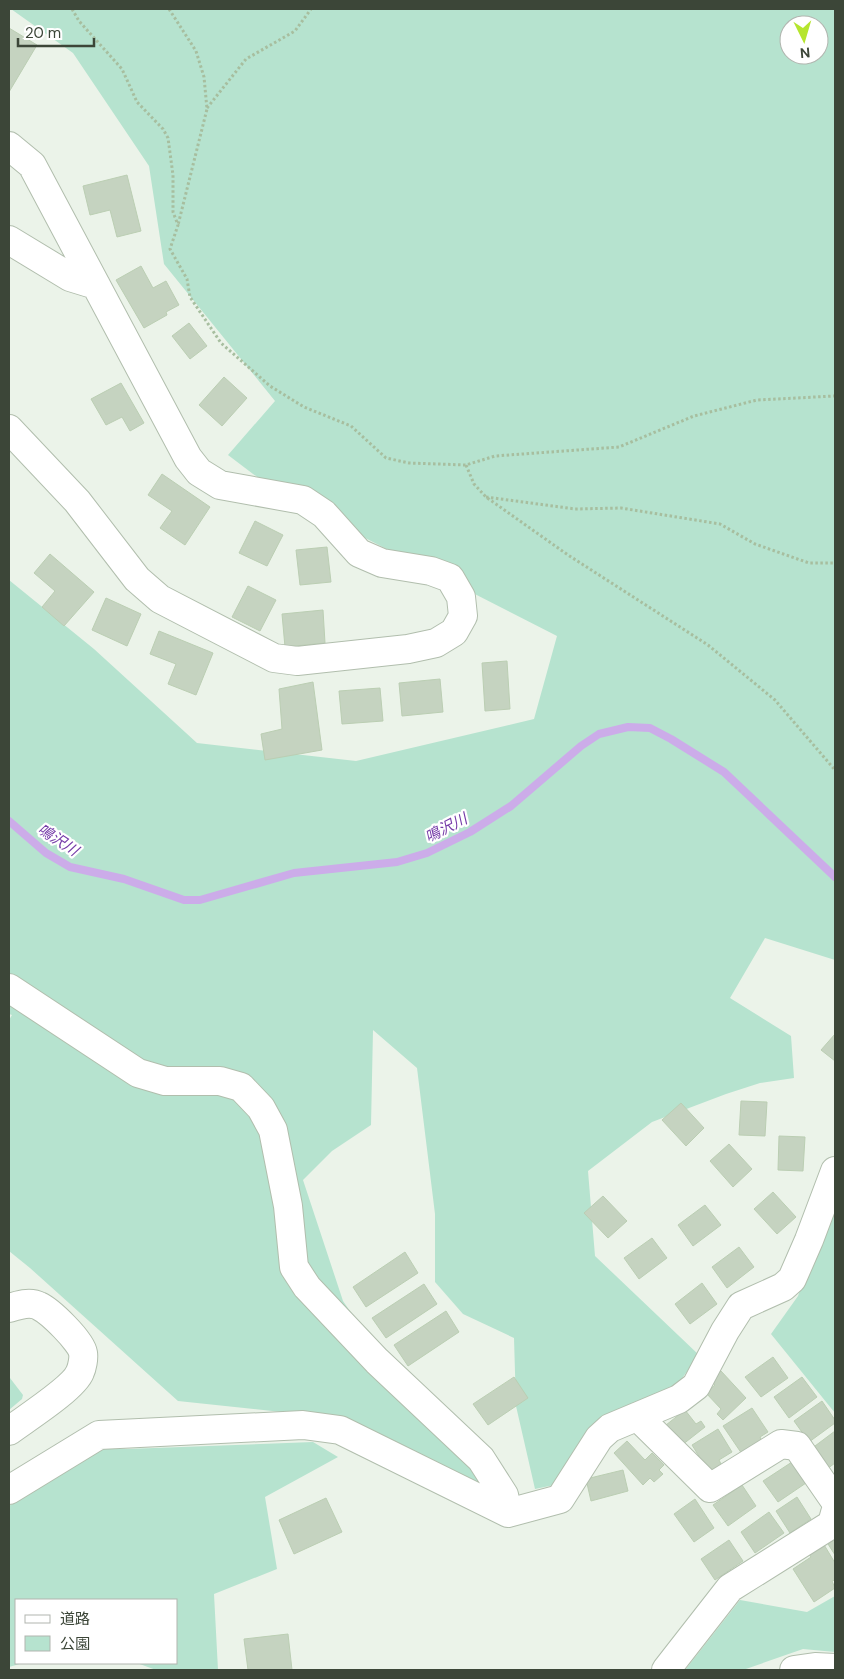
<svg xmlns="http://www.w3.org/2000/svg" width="844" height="1679" font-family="'DM Sans','Noto Sans JP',sans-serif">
  <rect width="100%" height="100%" fill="#ebf3e9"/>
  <!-- green -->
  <path fill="#b6e3cf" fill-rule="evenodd" d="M11,9H835V960L765,938L730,998L791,1036L794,1078L760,1083L726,1094L652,1122L588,1171L595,1256L699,1355L672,1392L559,1484L535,1489L516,1406L514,1338L463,1314L435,1282V1214L417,1068L373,1030L371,1125L332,1151L303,1180L343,1301L387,1365L438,1412L487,1489L309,1415L178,1401L30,1268L9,1251V1020L12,1015L9,1014V580L94,649L197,743L356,761L534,719L557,636L281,495L228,455L275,401L164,264L149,166L73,53ZM789,25H819V55H789Z
    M835,1195V1413L771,1334L798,1296Z
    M10,1378L23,1395L22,1399L9,1410V1379Z
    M313,1442L338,1457L265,1497L277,1569L214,1594L218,1670H156L137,1663H176V1600H16V1663H23L9,1667V1506L101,1448L127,1449Z
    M835,1596V1652L803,1649L743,1670H685L740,1600L807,1612Z"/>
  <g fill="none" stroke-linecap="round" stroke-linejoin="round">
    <!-- stream -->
    <path stroke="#ccace9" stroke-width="8" d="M9,821L46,853L70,867L124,879L184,900H200L294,873L397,862L427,853L470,832L511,806L581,746L599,734L628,727L650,728L671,739L724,772L835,877"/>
  </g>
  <!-- building -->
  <path fill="#c5d3c0" stroke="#bbceb3" d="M9,28L37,45L9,92Z
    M127,175L141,231L117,237L110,210L90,215L83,186Z
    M141,266L153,288L166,281L179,305L166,312L167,315L144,328L116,280Z
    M189,323L207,346L190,359L172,336Z
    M224,377L247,398L222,426L199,405Z
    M121,383L144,423L130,431L122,417L106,425L91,399Z
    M162,474L210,507L185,545L160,528L172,511L148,495Z
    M255,521L283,535L267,566L239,553Z
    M327,547L331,582L300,585L296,550Z
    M50,554L94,592L64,626L42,607L55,591L34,573Z
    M248,586L276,600L260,631L232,617Z
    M106,598L141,614L127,646L92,630Z
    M323,610L325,643L285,647L282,614Z
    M159,631L213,653L196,695L168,684L176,664L150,654Z
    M507,661L510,709L485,711L482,663Z
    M440,679L443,712L402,716L399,683Z
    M313,682L322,750L265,760L261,734L282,729L279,689Z
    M380,688L383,721L342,724L339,691Z
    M835,1034V1061L821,1050Z
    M741,1101L767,1102L765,1136L739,1135Z
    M681,1103L704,1128L686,1146L662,1120Z
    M779,1136L805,1137L803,1171L778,1170Z
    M729,1144L752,1169L733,1187L710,1161Z
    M773,1192L796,1217L777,1234L754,1209Z
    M603,1196L627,1221L608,1238L584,1213Z
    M705,1205L721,1225L693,1246L678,1225Z
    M652,1238L667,1258L639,1279L624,1258Z
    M739,1247L754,1267L727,1288L712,1267Z
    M405,1252L418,1273L366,1307L353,1287Z
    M702,1283L717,1304L690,1324L675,1304Z
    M424,1284L437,1304L386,1338L372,1318Z
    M446,1311L459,1332L408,1366L394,1345Z
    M773,1357L788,1378L761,1397L745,1377Z
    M721,1371L746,1398L723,1420L717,1414L721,1409L706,1393L715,1385L711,1381Z
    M514,1377L528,1398L488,1425L473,1404Z
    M802,1377L817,1397L789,1418L774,1397Z
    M822,1401L835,1420V1423L809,1442L794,1421Z
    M752,1408L768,1432L760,1437L762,1441L742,1454L723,1426Z
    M685,1410L696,1424L701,1421L705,1427L682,1445L666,1425Z
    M718,1429L732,1452L719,1460L722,1466L710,1474L692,1445Z
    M835,1431V1463L827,1469L811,1449Z
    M627,1441L645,1460L652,1453L664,1465L659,1470L663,1474L654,1482L650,1478L643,1485L614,1453Z
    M792,1462L806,1483L778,1502L763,1481Z
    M623,1470L628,1491L591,1501L586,1479Z
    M742,1485L756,1506L728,1526L713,1505Z
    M797,1497L811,1519L790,1533L776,1511Z
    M326,1498L342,1532L294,1554L279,1520Z
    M695,1499L714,1528L694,1542L674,1514Z
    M769,1512L784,1533L755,1553L741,1532Z
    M835,1539V1555L828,1544Z
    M729,1540L743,1561L715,1580L701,1559Z
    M823,1543L835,1563V1580L832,1581L835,1588L814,1602L793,1569L811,1557L808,1553Z
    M288,1634L292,1670H248L244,1639Z"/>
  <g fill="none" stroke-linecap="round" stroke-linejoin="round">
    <defs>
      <path id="minor" d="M9,146L32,165L188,458L199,472L220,485L303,500L324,514L359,553L382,563L431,571L450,578L461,597L463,616L454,632L436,643L408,649L297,661L274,658L160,599L137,579L77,501L9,429
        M9,240L70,277L96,285
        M9,988L138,1073L165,1081H220L241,1087L261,1108L273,1130L288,1206L294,1267L307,1287L377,1361L481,1459L504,1495L508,1513
        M9,1308C18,1305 30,1301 39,1306C50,1311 81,1341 83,1353C84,1358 82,1368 80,1372C74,1388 25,1419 9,1431
        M638,1417L710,1488L781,1444L797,1446L835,1501
        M9,1490L99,1435L303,1425L340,1430L508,1513L560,1499L599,1438L610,1428L679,1399L696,1386L725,1331L741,1306L783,1287L792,1279L809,1240L835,1171
        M666,1670L730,1588L832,1524L835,1513
        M794,1670L815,1667L835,1668"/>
    </defs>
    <!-- minor casing -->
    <use href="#minor" stroke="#b1bead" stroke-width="30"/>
    <!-- path -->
    <path stroke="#a7be9f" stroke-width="3" stroke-dasharray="2.5 2.5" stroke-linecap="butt" d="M72,9L79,21L122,69L137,102L163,129L168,138L173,175V212L178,225L170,249L187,279L190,297L221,343L270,386L304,407L351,426L386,458L409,463L466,465L495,456L619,447L694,416L757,400L835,396
      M169,9L196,51L204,77L207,109L178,225
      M207,108L246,59L295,31L311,9
      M466,465L474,484L486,497L568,555L708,645L775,700L835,770
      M486,497L575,509L621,508L720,524L755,544L809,563H835"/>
    <!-- minor -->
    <use href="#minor" stroke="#fff" stroke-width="28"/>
  </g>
  <g text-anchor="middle" stroke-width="4.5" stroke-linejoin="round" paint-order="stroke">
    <!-- water labels -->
    <g font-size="15" font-style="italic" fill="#753ba8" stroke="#fff">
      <text transform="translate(446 828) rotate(-27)" y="5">鳴沢川</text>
      <text transform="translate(58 840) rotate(33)" y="5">鳴沢川</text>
    </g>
  </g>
  <!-- border -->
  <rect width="844" height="1679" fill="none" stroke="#3c4638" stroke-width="20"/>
  <!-- legend -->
  <rect x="15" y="1599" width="162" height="65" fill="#ffffff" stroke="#b1b5af"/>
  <rect x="25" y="1615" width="25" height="8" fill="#ffffff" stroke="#b1b5af"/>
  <text x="60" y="1624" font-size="15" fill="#3c4638">道路</text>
  <rect x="25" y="1636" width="25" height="15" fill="#b6e3cf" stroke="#b1b5af"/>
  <text x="60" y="1649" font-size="15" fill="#3c4638">公園</text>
  <!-- north arrow -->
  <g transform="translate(804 40) rotate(175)"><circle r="24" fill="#ffffff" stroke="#b1b5af"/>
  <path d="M0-4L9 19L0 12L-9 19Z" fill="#b5e52e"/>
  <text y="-8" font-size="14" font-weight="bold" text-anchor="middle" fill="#3c4638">N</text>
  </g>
  <!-- scale -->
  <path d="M18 38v8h76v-8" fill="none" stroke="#3c4638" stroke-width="2.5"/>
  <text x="25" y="38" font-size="15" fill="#3c4638" stroke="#ffffff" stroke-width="4" paint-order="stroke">20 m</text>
</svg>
